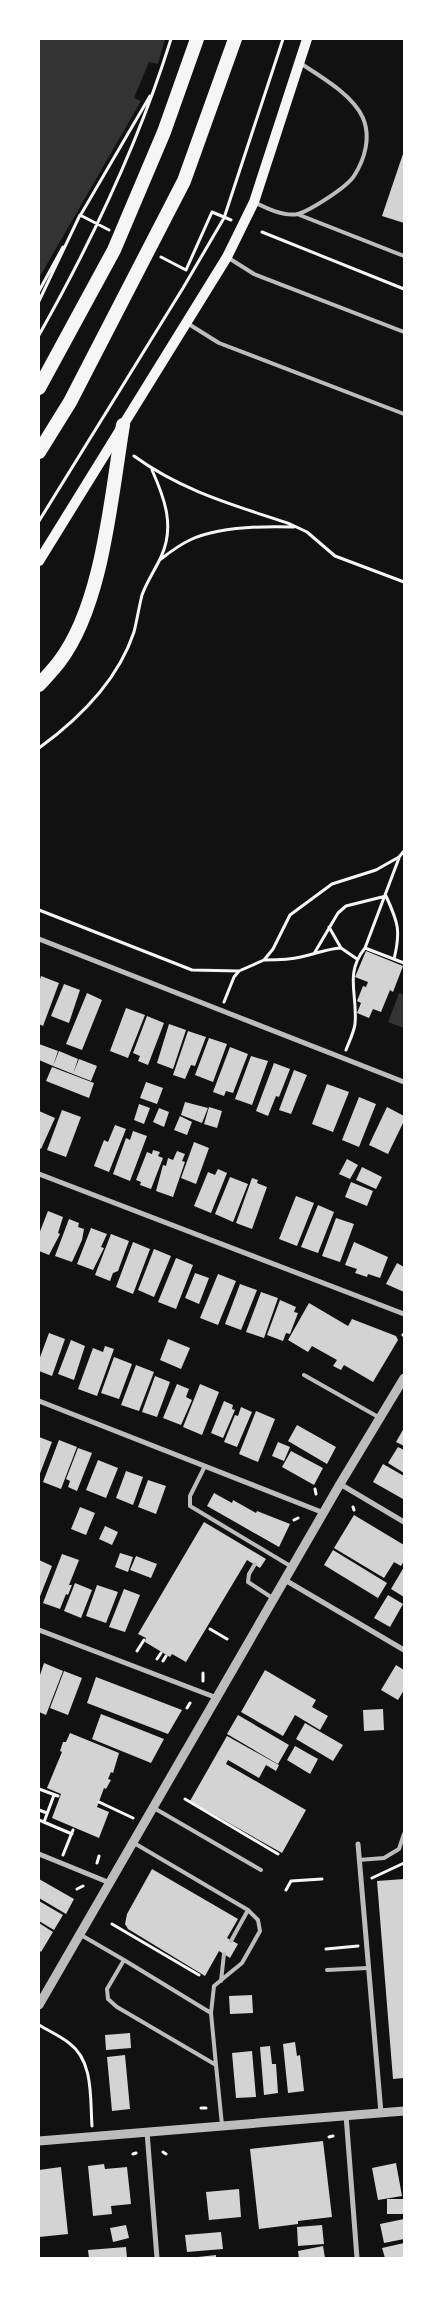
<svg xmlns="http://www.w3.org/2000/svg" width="443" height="2297" font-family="Karla,sans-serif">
  <rect width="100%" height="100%" fill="#111"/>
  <!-- water -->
  <path fill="#333" d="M39,39H165L158,64L149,62L134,98L141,101L39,278Z
    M399,993L404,995V1028L388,1022Z"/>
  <!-- building -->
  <path fill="#d3d3d3" d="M404,151V223L382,216Z
    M366,951L403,966L393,992L390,990L381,1012L373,1009L369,1018L357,1013L361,1003L357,1001L363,986L366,987L368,982L355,977Z
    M41,976L59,983L43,1026L39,1024V983Z
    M64,984L80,990L69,1023L51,1016Z
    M87,993L102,1000L82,1050L66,1044Z
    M126,1008L145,1015L128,1058L110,1051Z
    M147,1016L164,1023L148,1065L138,1061L140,1056L133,1053Z
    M169,1024L186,1030L173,1069L157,1063Z
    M188,1031L206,1037L195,1066L191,1065L185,1079L173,1075Z
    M209,1038L227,1044L213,1082L195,1075Z
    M39,1044L58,1051L53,1066L39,1060Z
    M230,1047L248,1054L233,1093L226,1091L224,1096L213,1092Z
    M59,1051L78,1059L73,1074L53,1066Z
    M251,1056L268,1061L252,1105L235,1099Z
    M79,1059L97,1066L91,1081L73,1074Z
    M274,1063L290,1069L279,1097L276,1096L268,1116L256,1111Z
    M52,1067L94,1083L89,1098L46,1081Z
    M294,1070L307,1075L291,1114L279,1110Z
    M146,1082L163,1088L157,1104L140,1098Z
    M327,1084L349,1092L333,1132L312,1124Z
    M359,1097L376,1104L359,1147L342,1140Z
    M185,1102L208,1108L202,1123L181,1115Z
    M139,1104L150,1108L144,1124L134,1120Z
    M209,1107L222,1111L217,1128L204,1124Z
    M387,1107L404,1116V1121L388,1154L369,1145Z
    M159,1108L169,1112L164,1127L153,1122Z
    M62,1110L81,1117L66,1157L47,1150Z
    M39,1111L55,1118L41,1149L39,1148Z
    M180,1116L192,1122L187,1135L174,1130Z
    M115,1125L126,1129L109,1172L94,1166L104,1140L108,1142Z
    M133,1131L147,1136L130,1181L113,1174L126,1138L130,1140Z
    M194,1142L209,1148L196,1184L181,1178Z
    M153,1150L160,1152L158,1156L163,1158L151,1189L140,1185L141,1182L136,1180L147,1152L152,1154Z
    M177,1151L185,1154L182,1161L185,1162L173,1197L156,1191L163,1165L166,1166L168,1158L173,1160Z
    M347,1159L358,1165L350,1179L339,1174Z
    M362,1167L382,1177L376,1189L356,1180Z
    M218,1169L227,1173L211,1213L194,1206L208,1172L215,1175Z
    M230,1177L248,1184L233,1222L215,1214Z
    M252,1178L258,1180L257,1183L267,1187L252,1229L236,1223Z
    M351,1182L373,1191L367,1206L345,1197Z
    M296,1196L314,1203L297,1246L279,1239Z
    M318,1205L334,1212L318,1253L301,1247Z
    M48,1211L63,1217L58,1233L60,1234L49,1255L39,1251V1234Z
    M336,1218L354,1224L340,1262L322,1256Z
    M69,1219L79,1223L78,1227L84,1229L82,1240L72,1262L55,1256Z
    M91,1228L107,1234L101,1247L104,1248L93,1270L77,1264Z
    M111,1234L129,1241L118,1271L113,1273L110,1281L95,1275Z
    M133,1242L150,1249L133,1294L116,1287Z
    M354,1242L388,1257L380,1278L368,1274L367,1277L355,1273L357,1269L345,1265Z
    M154,1249L171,1256L154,1297L138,1290Z
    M176,1258L193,1265L176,1309L158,1302Z
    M397,1263L404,1267V1292L386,1284Z
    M195,1273L209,1278L199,1304L185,1298Z
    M218,1274L236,1281L218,1325L200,1318Z
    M240,1284L257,1290L241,1330L225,1324Z
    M261,1292L278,1298L264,1338L246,1332Z
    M280,1300L296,1307L294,1312L298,1313L290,1334L286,1333L283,1341L267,1335Z
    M309,1303L348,1326L352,1319L396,1336L398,1340L373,1382L344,1365L341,1370L333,1366L337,1360L312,1346L308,1352L288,1340Z
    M49,1333L65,1339L52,1376L39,1371V1360Z
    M168,1339L190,1348L181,1369L160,1360Z
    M71,1340L85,1346L74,1380L58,1374Z
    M105,1346L114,1349L97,1396L78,1389L93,1348L103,1352Z
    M114,1357L132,1364L119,1399L101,1393Z
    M136,1365L154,1372L139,1411L121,1405Z
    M155,1376L170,1382L157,1417L142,1412Z
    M177,1384L189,1389L186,1397L192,1400L181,1425L163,1418Z
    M200,1384L219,1392L202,1435L183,1427Z
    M224,1401L233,1405L232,1409L235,1410L223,1438L211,1433Z
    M241,1407L252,1412L237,1447L224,1442L235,1415L238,1416Z
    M256,1411L275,1419L258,1462L239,1454Z
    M297,1425L336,1447L327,1464L288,1441Z
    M404,1428V1446L396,1442Z
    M39,1437L52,1442L39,1476Z
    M59,1440L77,1447L61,1489L43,1482Z
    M278,1442L290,1447L284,1461L272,1456Z
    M398,1447L404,1450V1473L388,1463Z
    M78,1448L92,1453L77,1491L68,1487L70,1481L66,1479Z
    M291,1451L323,1468L314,1485L282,1467Z
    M98,1460L118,1468L106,1498L86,1490Z
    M383,1464L404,1476L403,1499L373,1482Z
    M126,1471L143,1477L133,1505L116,1498Z
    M148,1480L166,1486L156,1514L138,1507Z
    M214,1493L232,1503L233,1500L256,1513L257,1511L290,1524L279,1547L207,1506Z
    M80,1507L95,1513L86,1535L71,1529Z
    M354,1515L404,1545V1561L401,1566L394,1562L384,1578L334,1548Z
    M204,1522L266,1559L260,1568L247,1560L186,1662L172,1654L170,1657L145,1642L146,1638L138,1634Z
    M105,1526L118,1532L112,1545L99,1539Z
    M333,1550L387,1583L378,1598L324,1565Z
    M120,1553L133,1557L128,1572L115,1567Z
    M62,1554L79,1560L69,1585H72L68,1595L66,1594L60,1609L43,1603Z
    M136,1556L157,1564L151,1578L130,1570Z
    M39,1560L52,1566L39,1599Z
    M404,1567V1597L391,1589Z
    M75,1583L92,1590L81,1618L64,1611Z
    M97,1585L118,1592L106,1623L86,1616Z
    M124,1589L140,1595L125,1632L109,1627Z
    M388,1595L403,1604L390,1627L374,1618Z
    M44,1663L63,1671L46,1715L39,1712V1678Z
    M396,1665L404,1670V1690L398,1700L381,1690Z
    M265,1670L316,1700L312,1707L328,1716L320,1730L295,1715L283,1736L241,1712Z
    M64,1671L82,1678L68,1715L50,1708Z
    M96,1677L182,1710L168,1734L87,1703Z
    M383,1709L384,1730L364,1731L363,1710Z
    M101,1714L164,1739L151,1763L92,1739Z
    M238,1715L289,1745L278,1764L227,1734Z
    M305,1723L343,1745L333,1761L296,1739Z
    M70,1733L119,1753L113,1773L111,1772L108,1779L111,1780L106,1789L104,1788L97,1807L109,1812L99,1838L52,1818L61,1794L47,1788L62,1752L60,1751L63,1742H66Z
    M227,1736L279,1765L276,1771L266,1765L259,1778L228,1760L226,1764L306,1810L282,1853L190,1801Z
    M295,1746L318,1759L310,1774L287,1760Z
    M152,1869L238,1919L227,1938L238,1944L230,1958L219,1951L205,1976L128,1929L125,1924L127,1914Z
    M39,1879L74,1899L66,1914L39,1898Z
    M404,1879V2078L393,2079L377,1881Z
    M39,1901L63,1915L54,1930L39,1921Z
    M39,1923L53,1932L41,1952L39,1950Z
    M252,1995L253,2013L230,2014L229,1996Z
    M130,2033L131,2048L106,2050L105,2035Z
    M295,2042L297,2056L300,2055L304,2091L288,2093L283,2044Z
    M270,2046L272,2064H276L278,2093L264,2095L260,2047Z
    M252,2051L256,2097L236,2098L232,2053Z
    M125,2055L130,2109L112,2111L107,2057Z
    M323,2141L332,2217L298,2221V2224L259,2229L250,2149Z
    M396,2163L402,2196L378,2200L372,2168Z
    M104,2164L105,2169L127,2167L131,2204L111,2206L112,2214L93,2216L88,2166Z
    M61,2167L68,2234L39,2237V2170Z
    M239,2189L241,2217L209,2220L206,2192Z
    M387,2199H404V2214H387Z
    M404,2219V2239L384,2243L380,2224Z
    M126,2225L129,2238L113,2242L110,2228Z
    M322,2225L324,2244L298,2246L297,2227Z
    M221,2232L223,2249L187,2252L185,2235Z
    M404,2243V2258H385L382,2248Z
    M323,2246L325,2258H299L298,2251Z
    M126,2247L127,2258H89L88,2250Z
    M216,2255V2258H198V2257Z"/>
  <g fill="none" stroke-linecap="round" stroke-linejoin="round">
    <!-- path -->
    <path stroke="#f5f5f5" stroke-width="3" d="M80,216L150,96
      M262,232L404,289
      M161,257L186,270L212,212L231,220
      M39,291L63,247
      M39,301L80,215L109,230
      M39,335C92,241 139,142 171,39
      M134,456C182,491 234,505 290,524L307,532L335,556L404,582
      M39,521L183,288L224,218L283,39
      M161,559C170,552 179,545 190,540C218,527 264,526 294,527
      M39,748C79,719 118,680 134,632C137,620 139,607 142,595C147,581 155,570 161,557C175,527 165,499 152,470
      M39,910L192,970L239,971
      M329,927L341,948L357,959
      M365,948L404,963
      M315,952L338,913L346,906L386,896C398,922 401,931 394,959
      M265,960C277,960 289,960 301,957C315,954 326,949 341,948
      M224,1002L234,977L239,971L264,960L273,949L290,915L332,884L376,870L399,857L404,851
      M346,1050C349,1042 354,1032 355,1024C358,995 344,974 365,948L399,858
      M403,1335L404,1334
      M315,1489L316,1494
      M353,1507L354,1510
      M294,1520L298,1518
      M210,1629L227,1639
      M137,1651L144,1640
      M157,1659L161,1653
      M163,1661L166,1656
      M203,1681V1673
      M187,1708L190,1703
      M39,1789L58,1796
      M185,1799L278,1854
      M99,1802L133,1818
      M39,1810L47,1813
      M39,1820L72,1834
      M44,1822L54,1795
      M63,1855L73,1830
      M97,1863L99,1856
      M372,1878L404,1863
      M77,1889L83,1886
      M286,1890L291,1881L322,1879
      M112,1924L199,1975
      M326,1949L358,1946
      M39,2025C49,2031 60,2036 69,2043C94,2061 90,2099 92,2126
      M201,2108H206
      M329,2137L333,2136
      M163,2152L166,2154
      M133,2154L136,2153"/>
    <!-- service -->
    <path stroke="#bcbcbc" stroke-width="4" d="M254,202C266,208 284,217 298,214C311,210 347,187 354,176C365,159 371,137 363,118C353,95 320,76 300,63
      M297,214L404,256
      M227,257L254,274L404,332
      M187,323L219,343L404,414
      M304,1375L380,1418
      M205,1466L190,1496V1506L292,1567
      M255,1564L249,1574L248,1582L274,1599
      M154,1808L261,1870
      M134,1843L248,1910L258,1920L260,1931L242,1963L214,1986L211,2013L216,2065
      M359,1860L384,1858L399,1849L404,1834
      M81,1935L124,1960L107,1989L108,1999L117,2007L216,2065L222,2125
      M231,1941L248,1910
      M124,1960L211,2013
      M327,1970L368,1968
      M221,1981L224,1954"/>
    <!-- minor -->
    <path stroke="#bcbcbc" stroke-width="5" d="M39,939L404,1082
      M39,1174L404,1314
      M39,1401L324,1513
      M340,1484L404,1522
      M285,1580L404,1650
      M39,1630L217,1698
      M358,1844L381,2113
      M39,1854L110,1883
      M346,2115L357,2258
      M147,2132L157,2258"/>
    <!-- tertiary -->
    <path stroke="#bcbcbc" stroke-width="9" d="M39,2005L340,1484L404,1378
      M39,2141L404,2111"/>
    <!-- secondary -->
    <path stroke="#f5f5f5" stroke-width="10" d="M39,561L227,257L254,202L307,39"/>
    <!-- motorway -->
    <path stroke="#f5f5f5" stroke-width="14" d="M39,388L114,250L164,132L197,39
      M39,452L70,402L184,181L235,39
      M39,685C46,677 53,670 59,662C103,605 111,496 123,425"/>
  </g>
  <!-- border -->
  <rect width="443" height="2297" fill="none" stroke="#ffffff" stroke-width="80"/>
</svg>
